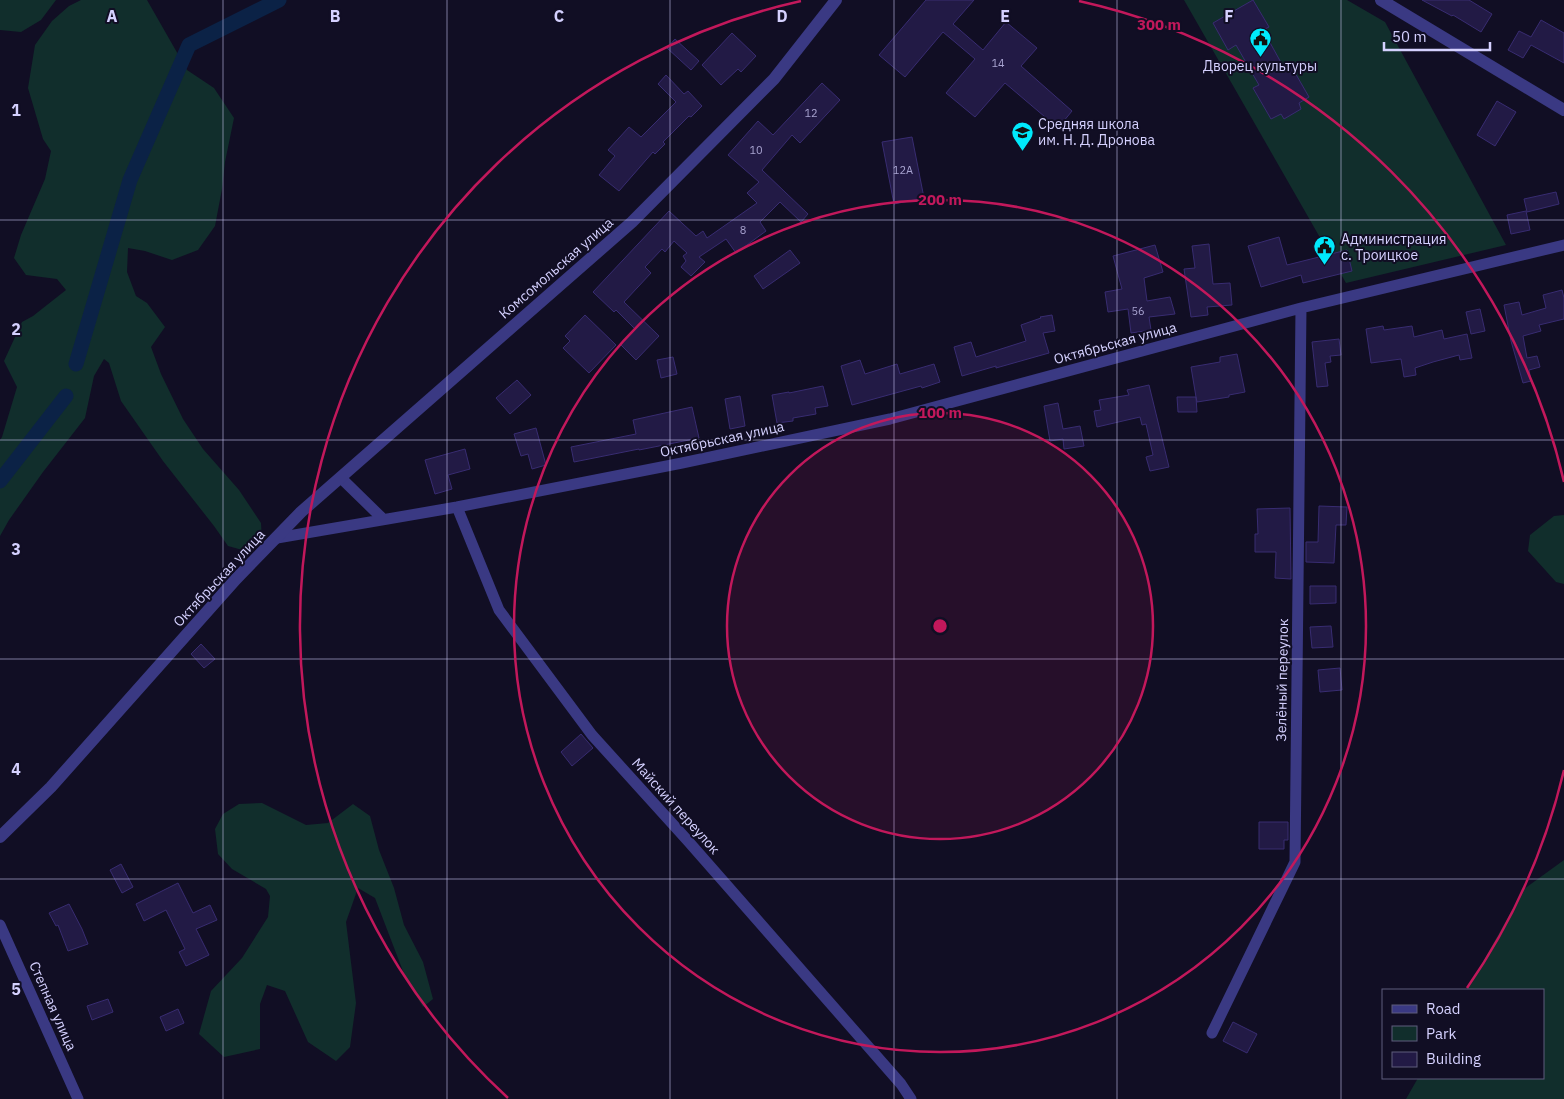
<svg xmlns="http://www.w3.org/2000/svg" width="1564" height="1099" font-family="'IBM Plex Sans',sans-serif">
  <rect width="100%" height="100%" fill="#110e24"/>
  <!-- green -->
  <path fill="#112e2c" d="M0,0H56L41,20L21,32L0,30Z
    M81,0H147L187,70L214,88L234,118L225,162L222,189L215,226L198,250L172,260L145,251L128,248L127,272L136,296L147,303L165,327L151,347L161,374L183,419L203,449L239,490L261,523L262,541L246,551L228,546L214,526L163,461L121,401L109,363L104,359L94,376L85,418L43,472L9,520L0,536V440L2,437L17,387L4,361L22,322L33,316L66,290L57,279L26,275L14,258L21,235L45,179L51,151L43,139L28,88L35,45L52,21L69,6Z
    M1184,0H1347L1385,22L1506,245L1346,283Z
    M1564,515V584L1556,582L1528,551L1530,535L1554,516Z
    M262,803L306,825L328,823L353,804L370,816L379,850L394,888L404,925L423,962L433,999L423,1007L406,979L375,898L358,888L346,922L356,1003L350,1047L336,1061L308,1042L285,991L267,985L260,1004V1049L224,1057L199,1034L211,991L242,958L268,917L270,896L266,889L232,869L218,854L215,829L223,814L239,804Z
    M1564,860V1099H1406L1418,1078H1543V990H1467L1524,889Z"/>
  <g fill="none" stroke-linecap="round" stroke-linejoin="round">
    <!-- canal -->
    <path stroke="#0b2246" stroke-width="15" d="M76,364L130,180L189,45L279,0
      M0,481L66,396"/>
  </g>
  <!-- building -->
  <path fill="#221a45" stroke="#382c71" d="M926,0H974L953,24L983,50L1006,22L1037,48L1021,66L1072,111L1058,128L1005,83L975,117L946,93L975,59L943,32L905,77L879,55Z
    M1253,0L1269,27L1263,30L1284,68L1290,64L1309,97L1299,103L1301,109L1284,119L1281,114L1271,119L1253,88L1259,85L1236,45L1228,50L1213,23Z
    M1422,0H1469L1492,14L1481,32L1453,15L1452,16Z
    M1541,20L1564,33V63L1531,45L1523,58L1508,50L1519,31L1531,37Z
    M732,33L756,56L741,72L738,69L721,85L702,65Z
    M675,39L699,61L691,70L667,48Z
    M666,75L684,94L688,91L702,106L691,117L689,116L663,142L665,144L655,154L653,152L619,191L599,175L615,156L608,150L629,127L641,137L676,102L658,84Z
    M822,83L840,100L800,143L792,135L762,170L808,214L801,222L780,202L760,222L766,231L736,253L726,239L699,257L705,262L691,276L681,267L686,261L683,256L687,253L674,241L665,252L662,249L645,267L651,273L624,302L659,336L636,360L620,344L635,329L616,310L614,312L593,292L669,211L696,236L703,231L707,238L757,203L747,193L759,182L728,155L758,121L773,135Z
    M1497,101L1516,112L1495,146L1477,135Z
    M912,137L924,198L894,204L882,142Z
    M1556,192L1559,204L1527,212L1524,199Z
    M1526,211L1530,230L1511,234L1507,215Z
    M1279,237L1287,265L1347,250L1352,271L1303,283L1301,275L1261,287L1248,246Z
    M1209,244L1213,284L1230,283L1232,305L1207,307L1208,315L1191,317L1184,269L1195,268L1192,246Z
    M1155,245L1163,272L1144,278L1147,301L1170,297L1175,314L1149,317L1151,330L1131,333L1128,309L1108,312L1105,292L1122,289L1113,256Z
    M790,250L800,263L763,289L754,276Z
    M1562,290L1564,298V319L1539,325L1541,331L1523,336L1527,358L1537,356L1540,367L1529,370L1531,381L1523,383L1511,341L1504,305L1519,302L1522,315L1546,308L1543,295Z
    M1480,309L1485,331L1471,334L1466,312Z
    M585,315L616,345L589,373L563,348L570,341L565,336Z
    M1052,315L1055,331L1043,333L1049,353L996,368V366L962,376L954,347L971,342L976,357L1026,341L1021,325L1041,318L1040,317Z
    M1383,326L1384,330L1412,326L1414,337L1442,330L1444,339L1467,334L1472,358L1460,360L1459,355L1433,362L1415,368L1416,375L1404,377L1401,359L1371,363L1366,329Z
    M1339,339L1341,355L1330,356L1331,362L1325,363L1328,386L1317,387L1312,342Z
    M1237,354L1245,392L1229,395V397L1197,402L1196,397L1197,412H1178L1177,397H1196L1191,367L1220,362V357Z
    M673,357L677,374L661,378L657,360Z
    M860,360L865,374L897,364L900,374L934,364L940,382L922,388L921,386L852,405L841,366Z
    M517,380L531,395L510,414L496,398Z
    M1149,385L1169,467L1150,471L1146,457L1153,455L1146,424L1142,425L1140,417L1097,427L1094,411L1101,410L1099,400L1129,395L1127,390Z
    M823,386L828,406L815,408L816,414L793,418V421L777,423L772,395L789,392V393Z
    M740,396L745,426L730,429L725,399Z
    M1058,403L1063,429L1080,426L1084,446L1064,449L1063,439L1050,441L1044,406Z
    M692,407L699,438L639,450V449L574,462L571,447L636,434L633,420Z
    M536,428L546,465L532,469L528,454L521,456L514,434Z
    M465,449L470,469L448,475L452,489L435,494L425,460Z
    M1319,506L1347,507L1346,525H1336L1334,563L1306,562V542H1318Z
    M1290,508L1291,579L1275,578L1276,552H1255V534H1258L1257,509Z
    M1310,586H1336V603L1310,604Z
    M1331,626L1333,647L1312,648L1310,627Z
    M201,644L215,659L204,668L191,654Z
    M1340,668L1342,690L1320,692L1318,670Z
    M581,734L593,748L572,766L561,752Z
    M1259,822H1288V840H1284V849H1259Z
    M121,864L133,887L122,893L110,870Z
    M178,883L193,913L210,905L217,920L196,929L209,955L186,966L179,952L185,949L166,910L144,921L136,904Z
    M69,904L82,929L88,944L68,951L58,925L56,926L49,913Z
    M108,999L113,1012L92,1020L87,1006Z
    M178,1009L184,1023L166,1031L160,1017Z
    M1233,1022L1257,1034L1247,1053L1223,1041Z"/>
  <g fill="none" stroke-linecap="round" stroke-linejoin="round">
    <!-- minor -->
    <path stroke="#3a3983" stroke-width="11" d="M341,478L383,519
      M457,507L499,610L592,735L688,841L901,1084L911,1099
      M277,538L457,507L682,463L890,419L1301,308L1564,245
      M0,925L78,1099
      M1212,1033L1295,862L1301,308"/>
    <!-- tertiary -->
    <path stroke="#3a3983" stroke-width="12" d="M1381,0L1564,110
      M0,837L51,787L236,579L301,512L632,222L774,79L836,0"/>
  </g>
  <!-- grid -->
  <path fill="none" stroke="#d5d1ff" stroke-width="1" stroke-opacity="0.55" d="M223,0V1099M447,0V1099M670,0V1099M894,0V1099M1117,0V1099M1341,0V1099M0,220H1564M0,440H1564M0,659H1564M0,879H1564"/>
  <!-- distance rings -->
  <circle cx="940" cy="626" r="213" fill="#c2185b" fill-opacity=".12"/>
  <g fill="none" stroke="#c2185b" stroke-width="2.5">
    <circle cx="940" cy="626" r="213"/>
    <circle cx="940" cy="626" r="426"/>
    <path d="M1564 770A640 640 0 0 1 1467 988M508 1098A640 640 0 0 1 801 1M1079 1A640 640 0 0 1 1564 482"/>
  </g>
  <!-- icons -->
  <defs>
    <symbol id="civic-pin" viewBox="-11 -11 22 30"><path d="M0 17L-7.5 6A9.5 9.5 0 1 1 7.5 6Z" fill="#00e9fc" stroke="#110e24"/><path d="M-.6-6.5H3V-4.5H.6V-3L4-1V1h2V6H-6V1h2V-1L-.6-3ZM-1.2 2.5V6h2.4V2.5Z" fill="#111"/></symbol>
    <symbol id="school-pin" viewBox="-11 -11 22 30"><path d="M0 17L-7.5 6A9.5 9.5 0 1 1 7.5 6Z" fill="#00e9fc" stroke="#110e24"/><path d="M0-5L7-2L0 1L-7-2ZM-4 1L0 2.5L4 1V4Q0 6-4 4Z" fill="#111"/></symbol>
  </defs>
  <g fill-rule="evenodd">
    <use href="#civic-pin" x="1248" y="26" width="25" height="34"/>
    <use href="#school-pin" x="1010" y="120" width="25" height="34"/>
    <use href="#civic-pin" x="1312" y="234" width="25" height="34"/>
  </g>
  <g text-anchor="middle" stroke-width="4" stroke-linejoin="round" paint-order="stroke">
    <!-- number labels -->
    <g font-size="11" fill="#a8a3d0">
      <text x="998" y="67">14</text>
      <text x="811" y="117">12</text>
      <text x="756" y="154">10</text>
      <text x="903" y="174">12А</text>
      <text x="743" y="234">8</text>
      <text x="1138" y="315">56</text>
    </g>
    <!-- poi labels -->
    <g font-size="14" fill="#d5d1ff" stroke="#110e24" text-anchor="start">
      <text x="1260" y="71" text-anchor="middle">Дворец культуры</text>
      <text x="1038" y="129">Средняя школа<tspan x="1038" dy="16">им. Н. Д. Дронова</tspan></text>
      <text x="1341" y="244">Администрация<tspan x="1341" dy="16">с. Троицкое</tspan></text>
    </g>
    <!-- street labels -->
    <g font-size="14" fill="#d5d1ff" stroke="#110e24">
      <text transform="translate(556 268) rotate(-41)" y="5">Комсомольская улица</text>
      <text transform="translate(1115 343) rotate(-15)" y="5">Октябрьская улица</text>
      <text transform="translate(722 439) rotate(-12)" y="5">Октябрьская улица</text>
      <text transform="translate(219 578) rotate(-47)" y="5">Октябрьская улица</text>
      <text transform="translate(1282 680) rotate(-89)" y="5">Зелёный переулок</text>
      <text transform="translate(676 806) rotate(48)" y="5">Майский переулок</text>
      <text transform="translate(53 1006) rotate(66)" y="5">Степная улица</text>
    </g>
  </g>
  <g font-size="16" text-anchor="middle" font-weight="bold" fill="#d5d1ff" stroke="#110e24" stroke-width="4" stroke-linejoin="round" paint-order="stroke">
    <text x="112" y="22">A</text>
    <text x="335" y="22">B</text>
    <text x="559" y="22">C</text>
    <text x="782" y="22">D</text>
    <text x="1005" y="22">E</text>
    <text x="1229" y="22">F</text>
    <text x="16" y="116">1</text>
    <text x="16" y="335">2</text>
    <text x="16" y="555">3</text>
    <text x="16" y="775">4</text>
    <text x="16" y="995">5</text>
  </g>
  <circle cx="940" cy="626" r="8" fill="#c2185b" stroke="#110e24" stroke-width="2.5"/>
  <g font-size="15" text-anchor="middle" font-weight="bold" fill="#c2185b" stroke="#110e24" stroke-width="4" stroke-linejoin="round" paint-order="stroke">
    <text x="1159" y="30">300 m</text>
    <text x="940" y="205">200 m</text>
    <text x="940" y="418">100 m</text>
  </g>
  <!-- legend -->
  <rect x="1382" y="989" width="162" height="90" fill="#110e24" stroke="#5f5c7c"/>
  <rect x="1392" y="1005" width="25" height="8" fill="#3a3983" stroke="#5f5c7c"/>
  <text x="1426" y="1014" font-size="15" fill="#d5d1ff">Road</text>
  <rect x="1392" y="1026" width="25" height="15" fill="#112e2c" stroke="#5f5c7c"/>
  <text x="1426" y="1039" font-size="15" fill="#d5d1ff">Park</text>
  <rect x="1392" y="1052" width="25" height="15" fill="#221a45" stroke="#5f5c7c"/>
  <text x="1426" y="1064" font-size="15" fill="#d5d1ff">Building</text>
  <!-- scale -->
  <path d="M1384 42v8h106v-8" fill="none" stroke="#d5d1ff" stroke-width="2.5"/>
  <text x="1392" y="42" font-size="15" fill="#d5d1ff" stroke="#110e24" stroke-width="4" paint-order="stroke">50 m</text>
</svg>
